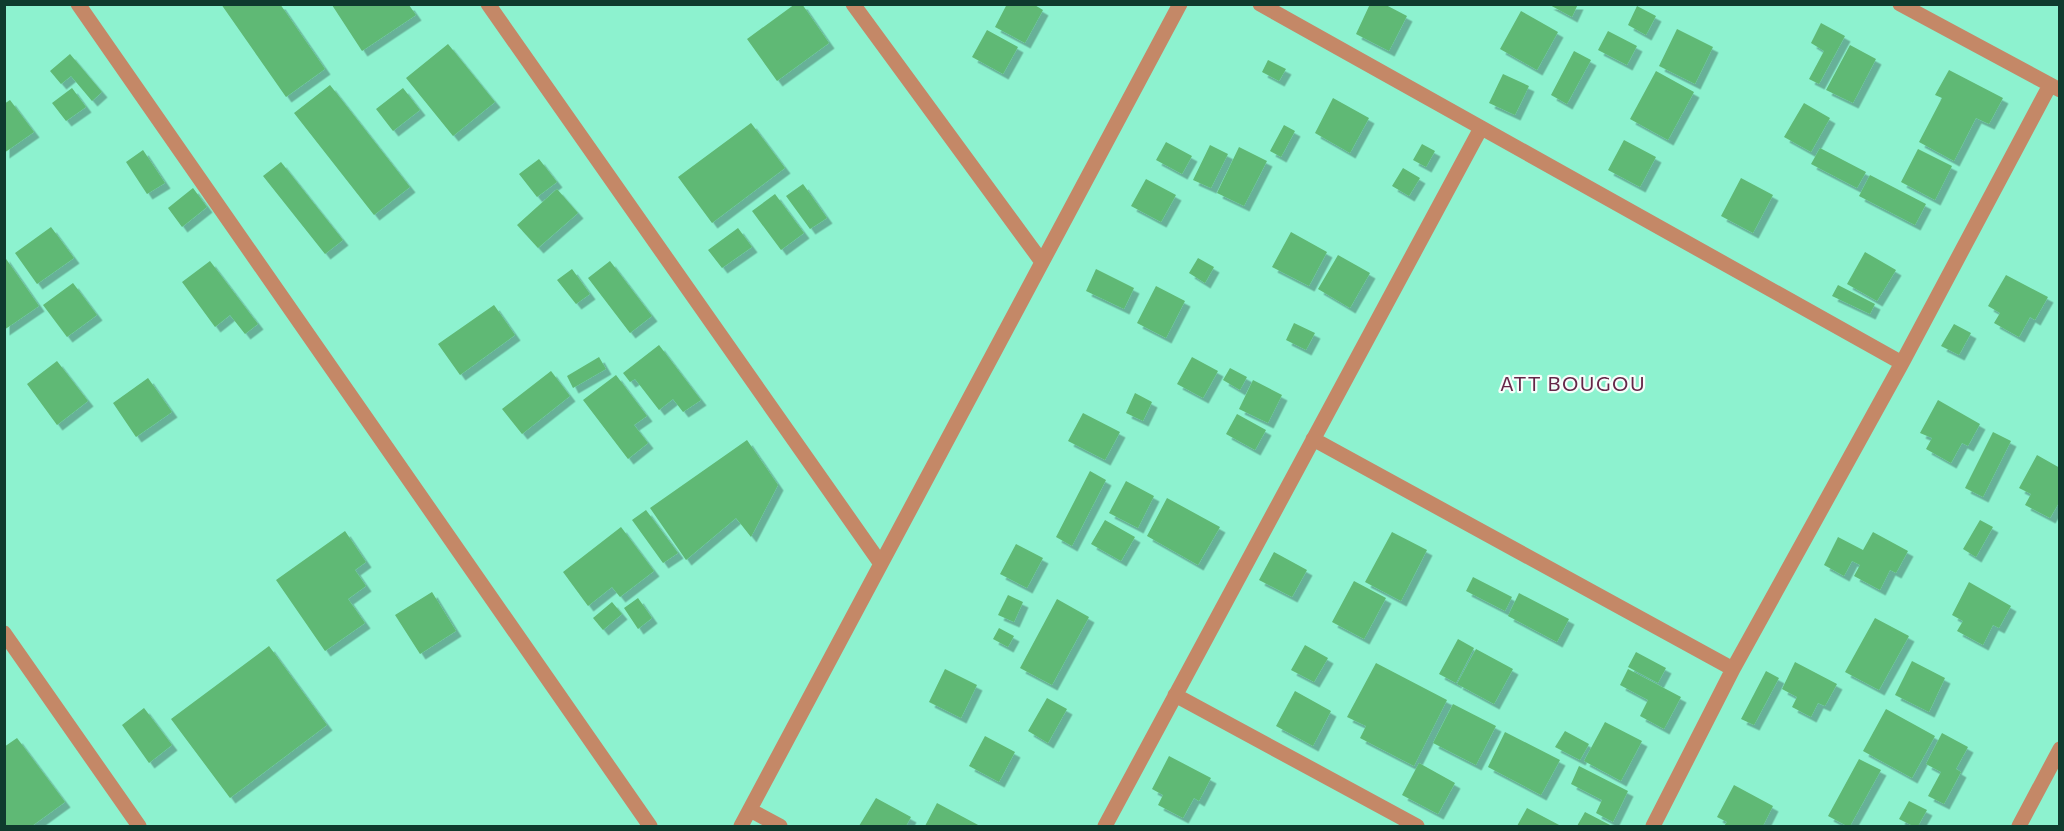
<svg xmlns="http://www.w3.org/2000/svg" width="2064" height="831" font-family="Commissioner,sans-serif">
  <defs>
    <filter id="shadow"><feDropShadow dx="5.5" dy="5.5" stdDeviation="0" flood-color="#0004"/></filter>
  </defs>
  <rect width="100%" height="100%" fill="#8df2cf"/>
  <!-- building -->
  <path fill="#5fb974" filter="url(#shadow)" d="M221,4H280L325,69L286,97Z
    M795,4H802L829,43L777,81L747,39Z
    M1007,4H1033L1043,10L1025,43L995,27Z
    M1370,4H1384L1407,16L1389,51L1356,34Z
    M1548,4H1578L1572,17Z
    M332,5H409L416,15L362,51Z
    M1637,6L1656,16L1646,35L1628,25Z
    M1521,11L1558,32L1537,70L1500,49Z
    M1821,23L1845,36L1819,84L1809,79L1824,51L1811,43Z
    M1677,29L1713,47L1695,84L1659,66Z
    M987,30L1018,47L1003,74L972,57Z
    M1608,31L1637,46L1627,65L1598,50Z
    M448,44L495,102L453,136L406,78Z
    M1850,45L1876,59L1853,103L1826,90Z
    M1574,51L1591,60L1567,104L1551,95Z
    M70,54L102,92L92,101L71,76L61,84L50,71Z
    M1268,60L1286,69L1279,81L1262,72Z
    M1949,70L2003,98L1989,124L1976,118L1954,161L1919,142L1942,98L1935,95Z
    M1656,71L1694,92L1668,140L1630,119Z
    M1503,74L1529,86L1515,115L1489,103Z
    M330,85L410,187L374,215L294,113Z
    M72,88L86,107L66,121L52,103Z
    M403,88L420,110L393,131L376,109Z
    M1333,98L1369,118L1350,153L1315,133Z
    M10,100L34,132L4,153V104Z
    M1804,103L1830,118L1811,152L1784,137Z
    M751,123L785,168L712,223L678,177Z
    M1284,125L1295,131L1281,157L1270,151Z
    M1624,140L1656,157L1640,187L1608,170Z
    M1166,142L1192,156L1182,174L1156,160Z
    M1422,144L1435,151L1426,167L1413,160Z
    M1210,145L1228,154L1211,188L1193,180Z
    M1239,147L1267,161L1244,206L1217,193Z
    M1820,148L1866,172L1857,188L1811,164Z
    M1918,149L1952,166L1935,200L1901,182Z
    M143,150L165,183L147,194L126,162Z
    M539,159L557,182L537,197L519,174Z
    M281,162L343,240L325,254L263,176Z
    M1403,168L1420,178L1409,196L1392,186Z
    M1870,175L1926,204L1915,225L1859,196Z
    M1741,178L1773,195L1753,233L1721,216Z
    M1146,179L1176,195L1161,222L1131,206Z
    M803,184L827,218L810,229L786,196Z
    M193,188L207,207L182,227L168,208Z
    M557,189L578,213L538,248L517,225Z
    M775,194L804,233L781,250L752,211Z
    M51,227L74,258L37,284L15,253Z
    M738,228L752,247L722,268L708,250Z
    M1291,232L1327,252L1309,286L1272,267Z
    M1865,252L1896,270L1877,301L1847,284Z
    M1338,255L1370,273L1350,308L1318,289Z
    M4,256L39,306L4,330Z
    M1198,258L1214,267L1205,283L1189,273Z
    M210,261L258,324L245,334L230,315L215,327L182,282Z
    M610,261L652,316L630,333L588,278Z
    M572,269L590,294L576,304L557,280Z
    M1096,269L1134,288L1124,309L1086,291Z
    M2006,275L2048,297L2035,320L2030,317L2019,337L1994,323L2000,313L1988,306Z
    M73,283L97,315L67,337L43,305Z
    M1838,285L1875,304L1870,314L1832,296Z
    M1156,286L1185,301L1166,338L1137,323Z
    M494,305L515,335L460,375L438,344Z
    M1294,323L1315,333L1306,350L1286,340Z
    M1954,324L1971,333L1959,355L1941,346Z
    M659,345L701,400L683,412L673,399L659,410L635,379L630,382L623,373Z
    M599,357L606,369L573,388L567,376Z
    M1192,357L1218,371L1203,398L1177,384Z
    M57,361L88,401L57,425L27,384Z
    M1230,368L1247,377L1240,390L1223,380Z
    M551,371L570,396L522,434L502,409Z
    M616,375L647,416L634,425L648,443L628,459L583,400Z
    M148,378L172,412L136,437L113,403Z
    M1253,380L1282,395L1268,423L1239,409Z
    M1135,393L1152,402L1143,421L1126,413Z
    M1938,400L1980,424L1968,446L1962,443L1951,463L1926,449L1932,438L1920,433Z
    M1083,413L1120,432L1105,460L1068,441Z
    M1237,414L1266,430L1255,450L1226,434Z
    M1993,432L2011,441L1983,497L1965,488Z
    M747,440L778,485L751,537L736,518L686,560L650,508Z
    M2037,455L2060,468V501L2050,518L2025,505L2031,494L2019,488Z
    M1090,471L1106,480L1072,546L1056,537Z
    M1126,481L1154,496L1138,528L1109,513Z
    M1167,498L1220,527L1198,565L1147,536Z
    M646,510L678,553L663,563L632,520Z
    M1105,520L1135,537L1121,561L1091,544Z
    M1980,520L1993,527L1976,557L1963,549Z
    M621,527L654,571L620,597L612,587L588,606L563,572Z
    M345,531L366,562L355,570L366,586L348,599L365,623L325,651L276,580Z
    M1392,532L1427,550L1401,601L1365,582Z
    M1873,532L1908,551L1896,573L1890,570L1880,590L1854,576L1860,565L1852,561L1844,576L1824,565L1838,537L1863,550Z
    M1016,544L1043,558L1027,588L1000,574Z
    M1274,552L1307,570L1292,597L1259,580Z
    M1473,577L1512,597L1505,611L1466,591Z
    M1354,581L1386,598L1364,639L1332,622Z
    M1969,582L2011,606L1999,628L1993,625L1983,645L1957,631L1963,621L1952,615Z
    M432,592L456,631L420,654L395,615Z
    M1519,593L1569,619L1557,642L1508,616Z
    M1008,595L1023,602L1014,622L998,615Z
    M638,598L652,618L638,629L624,608Z
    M1057,599L1089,617L1052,685L1020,668Z
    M612,602L622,614L603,630L593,618Z
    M1875,618L1909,636L1879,690L1845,672Z
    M999,628L1014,636L1008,647L993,639Z
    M1458,639L1474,648L1456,683L1439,674Z
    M1305,645L1328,658L1314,682L1291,670Z
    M269,646L327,725L230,798L171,719Z
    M1476,649L1513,669L1494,704L1457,684Z
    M1636,652L1666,668L1658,683L1628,667Z
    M1912,661L1945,678L1929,712L1895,695Z
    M1795,662L1837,684L1825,706L1818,703L1811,717L1792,707L1797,697L1782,689Z
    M1376,663L1447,700L1414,766L1360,738L1366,726L1347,717Z
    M945,669L977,685L961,718L929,702Z
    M1628,669L1681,697L1664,729L1640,716L1648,700L1620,685Z
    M1766,671L1779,678L1754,725L1741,719Z
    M1295,691L1331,711L1313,746L1276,726Z
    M1047,698L1067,709L1048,743L1028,731Z
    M1453,704L1496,726L1476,765L1433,743Z
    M144,708L172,745L149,763L122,725Z
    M1886,709L1935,736L1912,778L1863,751Z
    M1605,722L1642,741L1621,781L1584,761Z
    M1565,731L1589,744L1580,760L1555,747Z
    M1505,732L1560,760L1541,795L1488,767Z
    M1942,733L1968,747L1956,769L1961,772L1944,804L1928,796L1941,772L1926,764Z
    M985,736L1015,752L999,782L969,766Z
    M17,738L65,802L32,826H4V747Z
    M1169,756L1211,778L1199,801L1194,798L1183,818L1158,805L1163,795L1152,789Z
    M1859,759L1881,770L1850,826H1847L1828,816Z
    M1419,763L1455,783L1438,814L1402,795Z
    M1579,766L1628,791L1613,822L1596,813L1602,800L1571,784Z
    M1734,785L1773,806L1763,826H1724L1727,822L1717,817Z
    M876,798L911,817L906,826H859Z
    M1909,801L1927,810L1918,826H1913L1899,819Z
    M937,803L980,826H925Z
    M1527,808L1561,826H1517Z
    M1585,812L1612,826H1577Z"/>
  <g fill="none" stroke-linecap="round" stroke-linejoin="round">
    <!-- street -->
    <path stroke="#c48867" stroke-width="15" d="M78,4L650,826
      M488,4L881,564
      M853,4L1042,262
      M1260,4L1902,363
      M1900,4L2060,90
      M1313,439L1733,669
      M4,633L139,826
      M1175,695L1417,826
      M750,810L780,826
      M741,826L1180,4
      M1105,826L1481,128
      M1653,826L1733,669L1902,363L2050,85
      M2019,826L2060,749"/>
  </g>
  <g text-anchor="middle" stroke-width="4.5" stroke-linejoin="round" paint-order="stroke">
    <!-- quarter labels -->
    <g font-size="20" letter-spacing="1.5" fill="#652648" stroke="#f5fefa">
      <text x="1573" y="391">ATT BOUGOU</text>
    </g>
  </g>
  <!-- border -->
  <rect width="2064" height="831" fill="none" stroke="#0f3b2e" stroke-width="12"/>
</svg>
